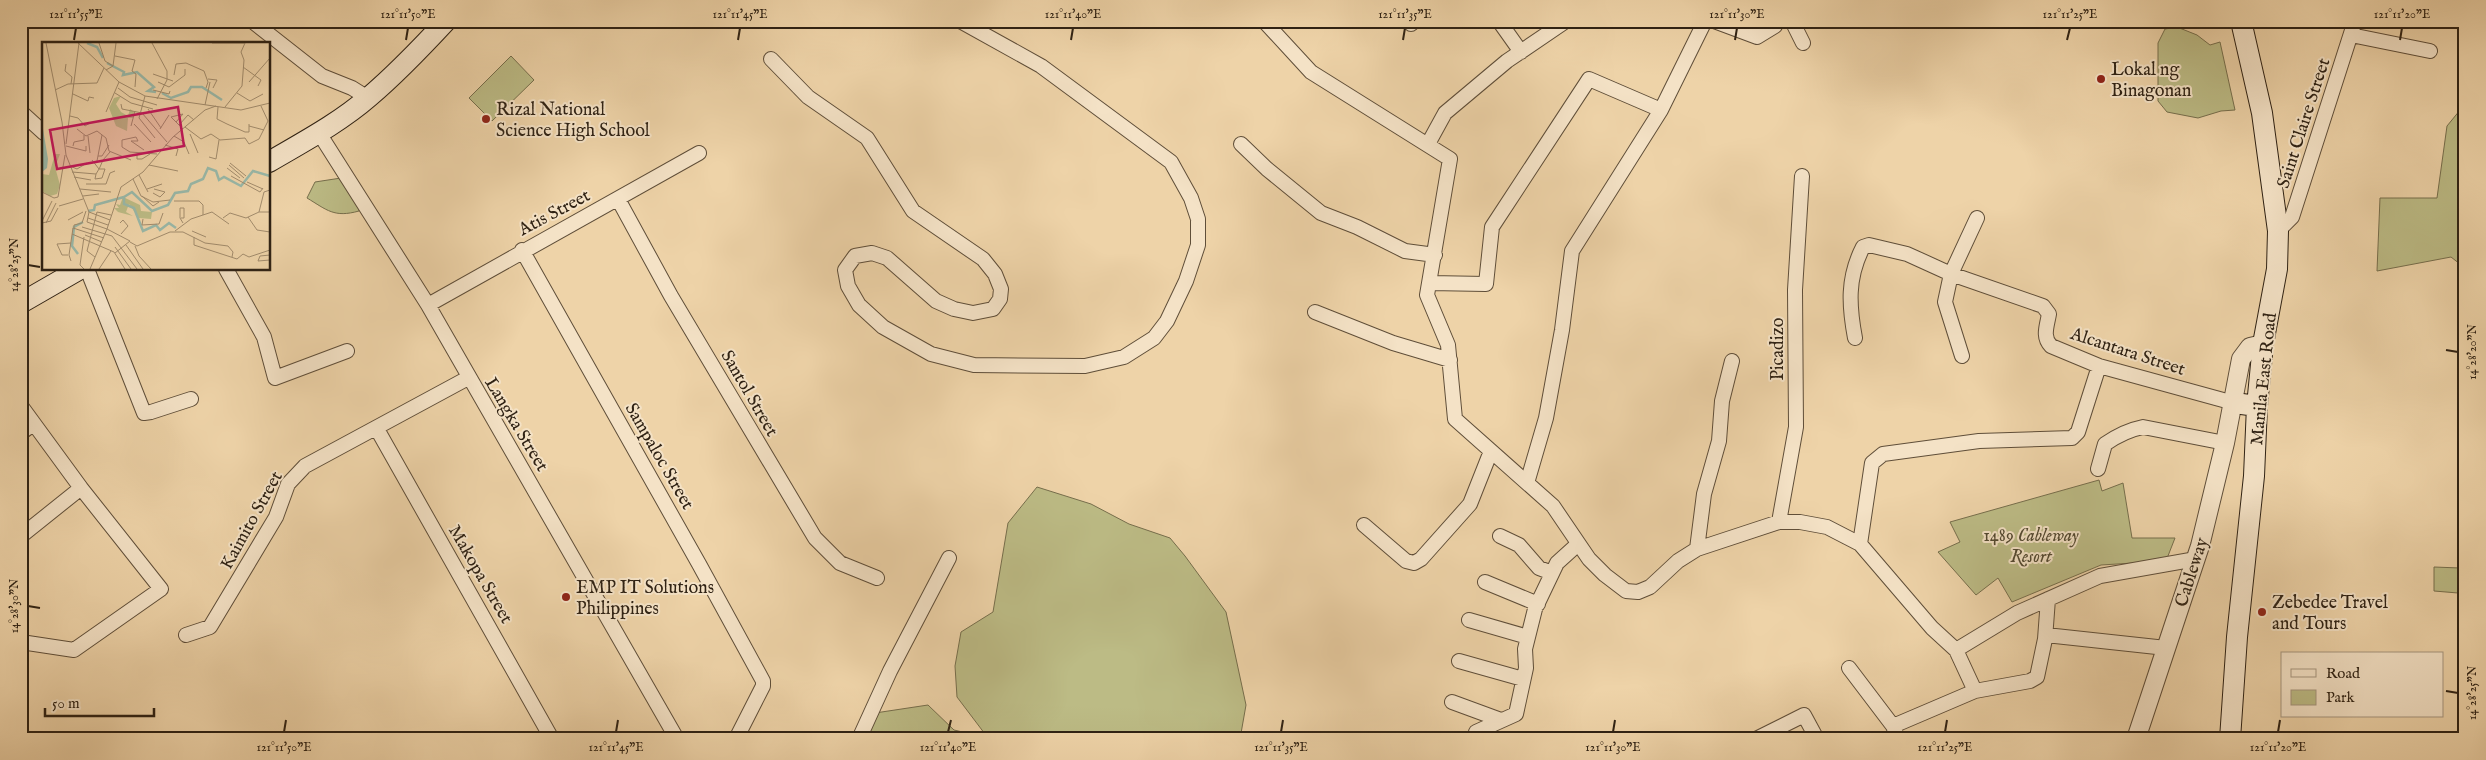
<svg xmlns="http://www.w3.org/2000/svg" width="2486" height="760" font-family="'IM FELL English',serif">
  <rect width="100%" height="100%" fill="#eed3a8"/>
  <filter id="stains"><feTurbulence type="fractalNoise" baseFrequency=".004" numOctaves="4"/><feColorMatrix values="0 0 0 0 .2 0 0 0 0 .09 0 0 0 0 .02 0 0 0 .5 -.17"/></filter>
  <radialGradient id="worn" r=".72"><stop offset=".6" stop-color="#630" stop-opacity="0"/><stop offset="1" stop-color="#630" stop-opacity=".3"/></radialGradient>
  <!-- green -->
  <path fill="#bcbb85" stroke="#766e4c" d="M2177,27L2197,35L2210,45L2220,42L2235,110L2221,111L2198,118L2167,112L2158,101V43L2165,29Z
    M511,56L534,80L492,121L469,98Z
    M2465,104V268L2451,257L2377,271L2380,198H2437L2447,126Z
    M341,178L361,204L359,211C334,218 327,210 307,198L315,182Z
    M2099,480L2102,491L2123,483L2132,538H2175L2166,561L2101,565L2012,602L1998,578L1976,595L1938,552L1960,542L1950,522Z
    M1037,487L1091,504L1129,524L1170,538L1185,556L1226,612L1246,705L1240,739H856L875,713L928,705L954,730L988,738L957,697L955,666L961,632L993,612L1008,523Z
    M2434,567L2460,568L2458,593L2434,591Z"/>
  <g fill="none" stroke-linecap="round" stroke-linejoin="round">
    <defs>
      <path id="minor" d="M252,21L322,76L352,88L368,98
        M1264,21L1311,72L1450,159L1427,295L1448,345L1455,419L1553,506L1589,559L1605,575L1626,591L1638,592L1650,587L1678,561L1697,549L1779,522H1800L1827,527L1860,544L1932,628L1956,650L1975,691
        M1499,21L1521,52
        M1714,21L1757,37L1775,26L1777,21
        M1792,21L1803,43
        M1411,24L1414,21
        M2351,35L2430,51
        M771,59L808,97L867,138L913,211L983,259L995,274L1001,289L1000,299L993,309L973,313L954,309L936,301L887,258L872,253L855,256L845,270L848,286L859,305L883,327L931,354L974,365L1085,366L1124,357L1154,338L1167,321L1186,281L1198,245V219L1191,198L1171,162L1041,66L960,21
        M21,112L44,133
        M319,133L428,305L677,739
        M1241,144L1267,169L1321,213L1357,227L1405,251L1435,255
        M1428,144L1445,113L1507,61L1566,21
        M618,199L671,296L815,538L840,563L877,578
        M2278,231L2292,217L2355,21
        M522,250L699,564L763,681V686L736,739
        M87,269L144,413L151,412L191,399
        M226,269L264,337L275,378L347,351
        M1430,283L1486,284L1492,227L1589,79L1661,110
        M428,305L699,153
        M1315,312L1393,343L1450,360
        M1855,338C1849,306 1847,278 1863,247L1869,245L1907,254L1951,274L2043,306L2049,314C2047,326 2042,337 2051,346L2099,366L2234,403
        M1962,356L1945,302L1951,274L1977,218
        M21,406L81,488L161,589L74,650L21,642
        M377,429L552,739
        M21,433L33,424
        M2098,469L2105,444C2118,435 2128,430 2143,427L2225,443
        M1527,483L1546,418L1562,330L1572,251L1661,110L1705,21
        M1779,522L1796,427L1795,290L1802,176
        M1364,525L1406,561L1414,563L1421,559L1470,504L1491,451
        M21,536L81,488
        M1500,536L1519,545L1539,568L1552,573
        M1860,544L1872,463L1883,454L1979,441L2072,438L2078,432L2099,366
        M1697,549L1704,494L1719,441L1722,401L1732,361
        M1485,582L1538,604
        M1469,620L1528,637
        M186,635L210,627L276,517L288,484L305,466L468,378
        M2046,635L2166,648
        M1956,650L2017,613L2100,576L2196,559
        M1459,661L1523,679
        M1849,668L1893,726L1898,739
        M1452,702L1501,720
        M1893,726L1975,691L2030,681L2037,677L2045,639L2048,599
        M1476,732L1516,714L1526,668L1525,649L1535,609L1557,563L1578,544
        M859,739L890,671L949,558
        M1756,739L1804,715L1817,739"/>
      <path id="tertiary" d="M2136,739L2200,546L2225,443L2241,359L2250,347L2263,344"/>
      <path id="secondary" d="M269,162C303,142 339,123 369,97C396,74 421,48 446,21
        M21,303L80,269
        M2234,403L2257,406
        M2230,739L2237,637L2254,476L2257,406L2263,344L2277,269L2278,231L2262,113L2241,21"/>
    </defs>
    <!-- minor casing -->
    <use href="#minor" stroke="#5f4e39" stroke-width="16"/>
    <!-- tertiary casing -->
    <use href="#tertiary" stroke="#5f4e39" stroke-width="20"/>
    <!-- secondary casing -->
    <use href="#secondary" stroke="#2f2214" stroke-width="22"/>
    <!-- minor -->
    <use href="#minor" stroke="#f4e2c6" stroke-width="14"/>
    <!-- tertiary -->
    <use href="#tertiary" stroke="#f4e2c6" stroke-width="18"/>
    <!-- secondary -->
    <use href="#secondary" stroke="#f4e2c6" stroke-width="20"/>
  </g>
  <!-- ticks -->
  <path fill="none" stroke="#2f2214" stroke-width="2" d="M74,40L76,28M406,40L408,28M738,40L740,28M1071,40L1073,28M1403,40L1405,28M1735,40L1737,28M2067,40L2070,28M2400,40L2402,28M28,265L40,267M2446,350L2458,352M28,606L40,608M2446,691L2458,693M284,732L286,720M616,732L618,720M948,732L951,720M1281,732L1283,720M1613,732L1615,720M1945,732L1947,720M2278,732L2280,720"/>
  <!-- markers -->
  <g fill="#8f2418" stroke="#f4e2c6" stroke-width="2">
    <circle cx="2101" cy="79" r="5"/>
    <circle cx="486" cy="119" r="5"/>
    <circle cx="566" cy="597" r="5"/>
    <circle cx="2262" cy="612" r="5"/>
  </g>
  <g text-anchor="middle" stroke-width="4" stroke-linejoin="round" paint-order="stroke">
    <!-- poi labels -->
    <g font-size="18" fill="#2f2214" stroke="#f4e2c6" text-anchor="start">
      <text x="2111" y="75">Lokal ng<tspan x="2111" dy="21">Binagonan</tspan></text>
      <text x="496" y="115">Rizal National<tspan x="496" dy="21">Science High School</tspan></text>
      <text x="576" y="593">EMP IT Solutions<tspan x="576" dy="21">Philippines</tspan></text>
      <text x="2272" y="608">Zebedee Travel<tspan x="2272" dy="21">and Tours</tspan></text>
    </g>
    <!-- street labels -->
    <g font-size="18" fill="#2f2214" stroke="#f4e2c6">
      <text transform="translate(2303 123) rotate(-72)" y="6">Saint Claire Street</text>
      <text transform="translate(554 212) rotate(-28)" y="6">Atis Street</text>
      <text transform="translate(1777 349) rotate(-90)" y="6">Picadizo</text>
      <text transform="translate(2128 351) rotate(18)" y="6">Alcantara Street</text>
      <text transform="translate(2263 379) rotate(-84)" y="6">Manila East Road</text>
      <text transform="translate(750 393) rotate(60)" y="6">Santol Street</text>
      <text transform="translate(517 424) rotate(59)" y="6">Langka Street</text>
      <text transform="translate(660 456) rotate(60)" y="6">Sampaloc Street</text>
      <text transform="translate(251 520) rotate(-61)" y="6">Kaimito Street</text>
      <text transform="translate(2191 572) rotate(-72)" y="6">Cableway</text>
      <text transform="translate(481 574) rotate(60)" y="6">Makopa Street</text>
    </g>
    <!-- park labels -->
    <g font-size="18" font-style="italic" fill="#524830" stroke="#f4e2c6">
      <text x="2031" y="541">1489 Cableway<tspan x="2031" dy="21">Resort</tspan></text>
    </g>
  </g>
  <!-- overview -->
  <g transform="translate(42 42)">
    <rect width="228" height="228" fill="#eed3a8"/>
    <path d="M79,54L74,62L79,70L86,74L88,67L92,70L91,76H86L85,89L74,84L67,66L72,56ZM13,112H18L13,125L18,143L15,152L8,154L0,149V132L7,133ZM81,155L98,163L99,169L110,170L109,177L97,176L87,162L84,170L91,174L76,170L72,166H77L74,162L78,163Z" fill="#bcbb85"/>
    <path d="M0,81L6,117L5,126L0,130Z" fill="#99b8a8"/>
    <path fill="none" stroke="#99b8a8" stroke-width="2.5" d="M45,1L55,5L61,16M65,21L82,30L81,33L95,30L112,45L106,49L114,50M120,51L129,56L146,50L149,45H160L180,58M82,155L90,150L110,169L126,163L133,151L146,149L149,142L161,137L166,126L174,129L177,138L182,135L199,144L211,129L228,134M46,169L52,168L53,163L82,155V162L92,166L101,189L114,183L118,188L127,181L134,186M36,212L30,204L32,185L41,180"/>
    <path fill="none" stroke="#a28c6d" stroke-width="1" d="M4,1L20,80L24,113L47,170L45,180L65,187L79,145L101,130L131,95L163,68L174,64M36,1L77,40L103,54L199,68L228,61M57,1L63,19L71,24M110,1L125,29V38L115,57M170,1H202M73,14L93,18L90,29L94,32L93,45M24,22L23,29L30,35L29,42M201,25L219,38L216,44M64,28L71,24L74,1M111,32L131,39M132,33L134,22L144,21L162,29L166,40L164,46M166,37L175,38L171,46M116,40L127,45L143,33V27M207,40L228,16M76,46L88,55L115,63M13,48L26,42L55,41L62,26M111,48L127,52L128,49M73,51L89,61L111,67M195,51L208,59L221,52M31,52L46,59L47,55L52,56M103,54L97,76L113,96M79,62L80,67L100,71L125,100M163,63L168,40M219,64L226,79M176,65L175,77L185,82L203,90H207V82M183,65L200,44L202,18L199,10L203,1M106,67L119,86M64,70L77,40M28,74L36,76L43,84L48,81M134,80L141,72L129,75L141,87M92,82L109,100M137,83L146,73L152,78M89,84L93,69M207,84L222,88M143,85L159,97L169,92L178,98L203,96M35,87L44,94L55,89L64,96L67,109L89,118M118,87L127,73M148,92L156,111M46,94L48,111M132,94L142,100L147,112M203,96L207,102L217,97L226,79M24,102L37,1M123,103L136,107L134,114M24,104L44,109V104M31,104L32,100L42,98V93M102,108L89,99H96L94,95L80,98V105L88,110L115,112M95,112V117H100L108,112M56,114H60L67,103M167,115L174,117L177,98M50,118L57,127H63L60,136L53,137L54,132L57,127L58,125L61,118L68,110M55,119L60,93M188,121L204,134M107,123L136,129M187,123L202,136M28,124L35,127L45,121M185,126L198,136M30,130L54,132M97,133L106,150M189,134L218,150L221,146M32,135L49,138M91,137L99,154L111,160L128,158M205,140L221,147M44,142H64L68,131L73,129M38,147L69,150M105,147L120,142M0,150L12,156L16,155L23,113M111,151L118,155L123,150L112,147M41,154L57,152M100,154L111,164L117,160M132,159H157L161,163V173M17,164L41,157M47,170L68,178M217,170L222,150L228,148M206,175L215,188L228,190M46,176L66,183M139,176H142V166H138V176L141,181M181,176L188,171L204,176L217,170H228M101,177L100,183L117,182L121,171M26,178L41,170M0,179L10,159M0,181L9,179L16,166M4,181L14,161M78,181L81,178L86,184L79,192M40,185L70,194L95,227M32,186V183L40,181L44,169M133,189L149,177L170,170L187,182M150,189L164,195M30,192L72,210L83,227M43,193L60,200M42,195L38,223L42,227M152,195V203L195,217L201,212L207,215L228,208M88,200L95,204L128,190H141L163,201L186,204L191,210L190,215M84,203L101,227M93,204L97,214L109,227M73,205L89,227M26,213H20L15,202L29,201M228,213L218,214L216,219L228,218M53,215L45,209L55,170L69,173M29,219L27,213L31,186L62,196M48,227L65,187L88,199L73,211M57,227L69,209"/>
    <path fill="#c2185b" fill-opacity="0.15" stroke="#c2185b" stroke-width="2.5" d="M136,65L142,104L15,127L8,88Z"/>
    <rect width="228" height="228" fill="none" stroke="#2f2214" stroke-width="2.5"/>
  </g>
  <!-- margin -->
  <rect width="2486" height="760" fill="none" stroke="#eed3a8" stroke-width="55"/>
  <!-- legend -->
  <rect x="2281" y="652" width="162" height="65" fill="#f4e2c6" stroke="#a5957f"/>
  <rect x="2291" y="669" width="25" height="8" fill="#f4e2c6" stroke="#a5957f"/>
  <text x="2326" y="678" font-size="15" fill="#2f2214">Road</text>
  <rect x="2291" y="690" width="25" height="15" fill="#bcbb85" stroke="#a5957f"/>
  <text x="2326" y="702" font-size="15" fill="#2f2214">Park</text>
  <!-- scale -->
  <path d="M45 708v8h109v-8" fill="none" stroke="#2f2214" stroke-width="2.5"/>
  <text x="52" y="708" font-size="15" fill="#2f2214" stroke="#f4e2c6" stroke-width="4" paint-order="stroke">50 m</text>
  <rect x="28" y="28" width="2430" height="704" fill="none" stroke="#2f2214" stroke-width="2"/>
  <g font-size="12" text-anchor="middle" fill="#2f2214">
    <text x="76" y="18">121°11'55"E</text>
    <text x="408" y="18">121°11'50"E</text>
    <text x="740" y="18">121°11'45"E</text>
    <text x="1073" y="18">121°11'40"E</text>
    <text x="1405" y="18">121°11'35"E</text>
    <text x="1737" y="18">121°11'30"E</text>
    <text x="2070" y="18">121°11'25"E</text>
    <text x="2402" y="18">121°11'20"E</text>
    <text transform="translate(14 265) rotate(-90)" y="4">14°28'25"N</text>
    <text transform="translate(2472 352) rotate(-90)" y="4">14°28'20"N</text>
    <text transform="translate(14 606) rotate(-90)" y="4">14°28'30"N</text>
    <text transform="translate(2472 693) rotate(-90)" y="4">14°28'25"N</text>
    <text x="284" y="751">121°11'50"E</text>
    <text x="616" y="751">121°11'45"E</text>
    <text x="948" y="751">121°11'40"E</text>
    <text x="1281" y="751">121°11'35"E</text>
    <text x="1613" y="751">121°11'30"E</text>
    <text x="1945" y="751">121°11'25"E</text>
    <text x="2278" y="751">121°11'20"E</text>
  </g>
  <rect width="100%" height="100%" filter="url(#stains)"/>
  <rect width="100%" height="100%" fill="url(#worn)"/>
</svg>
